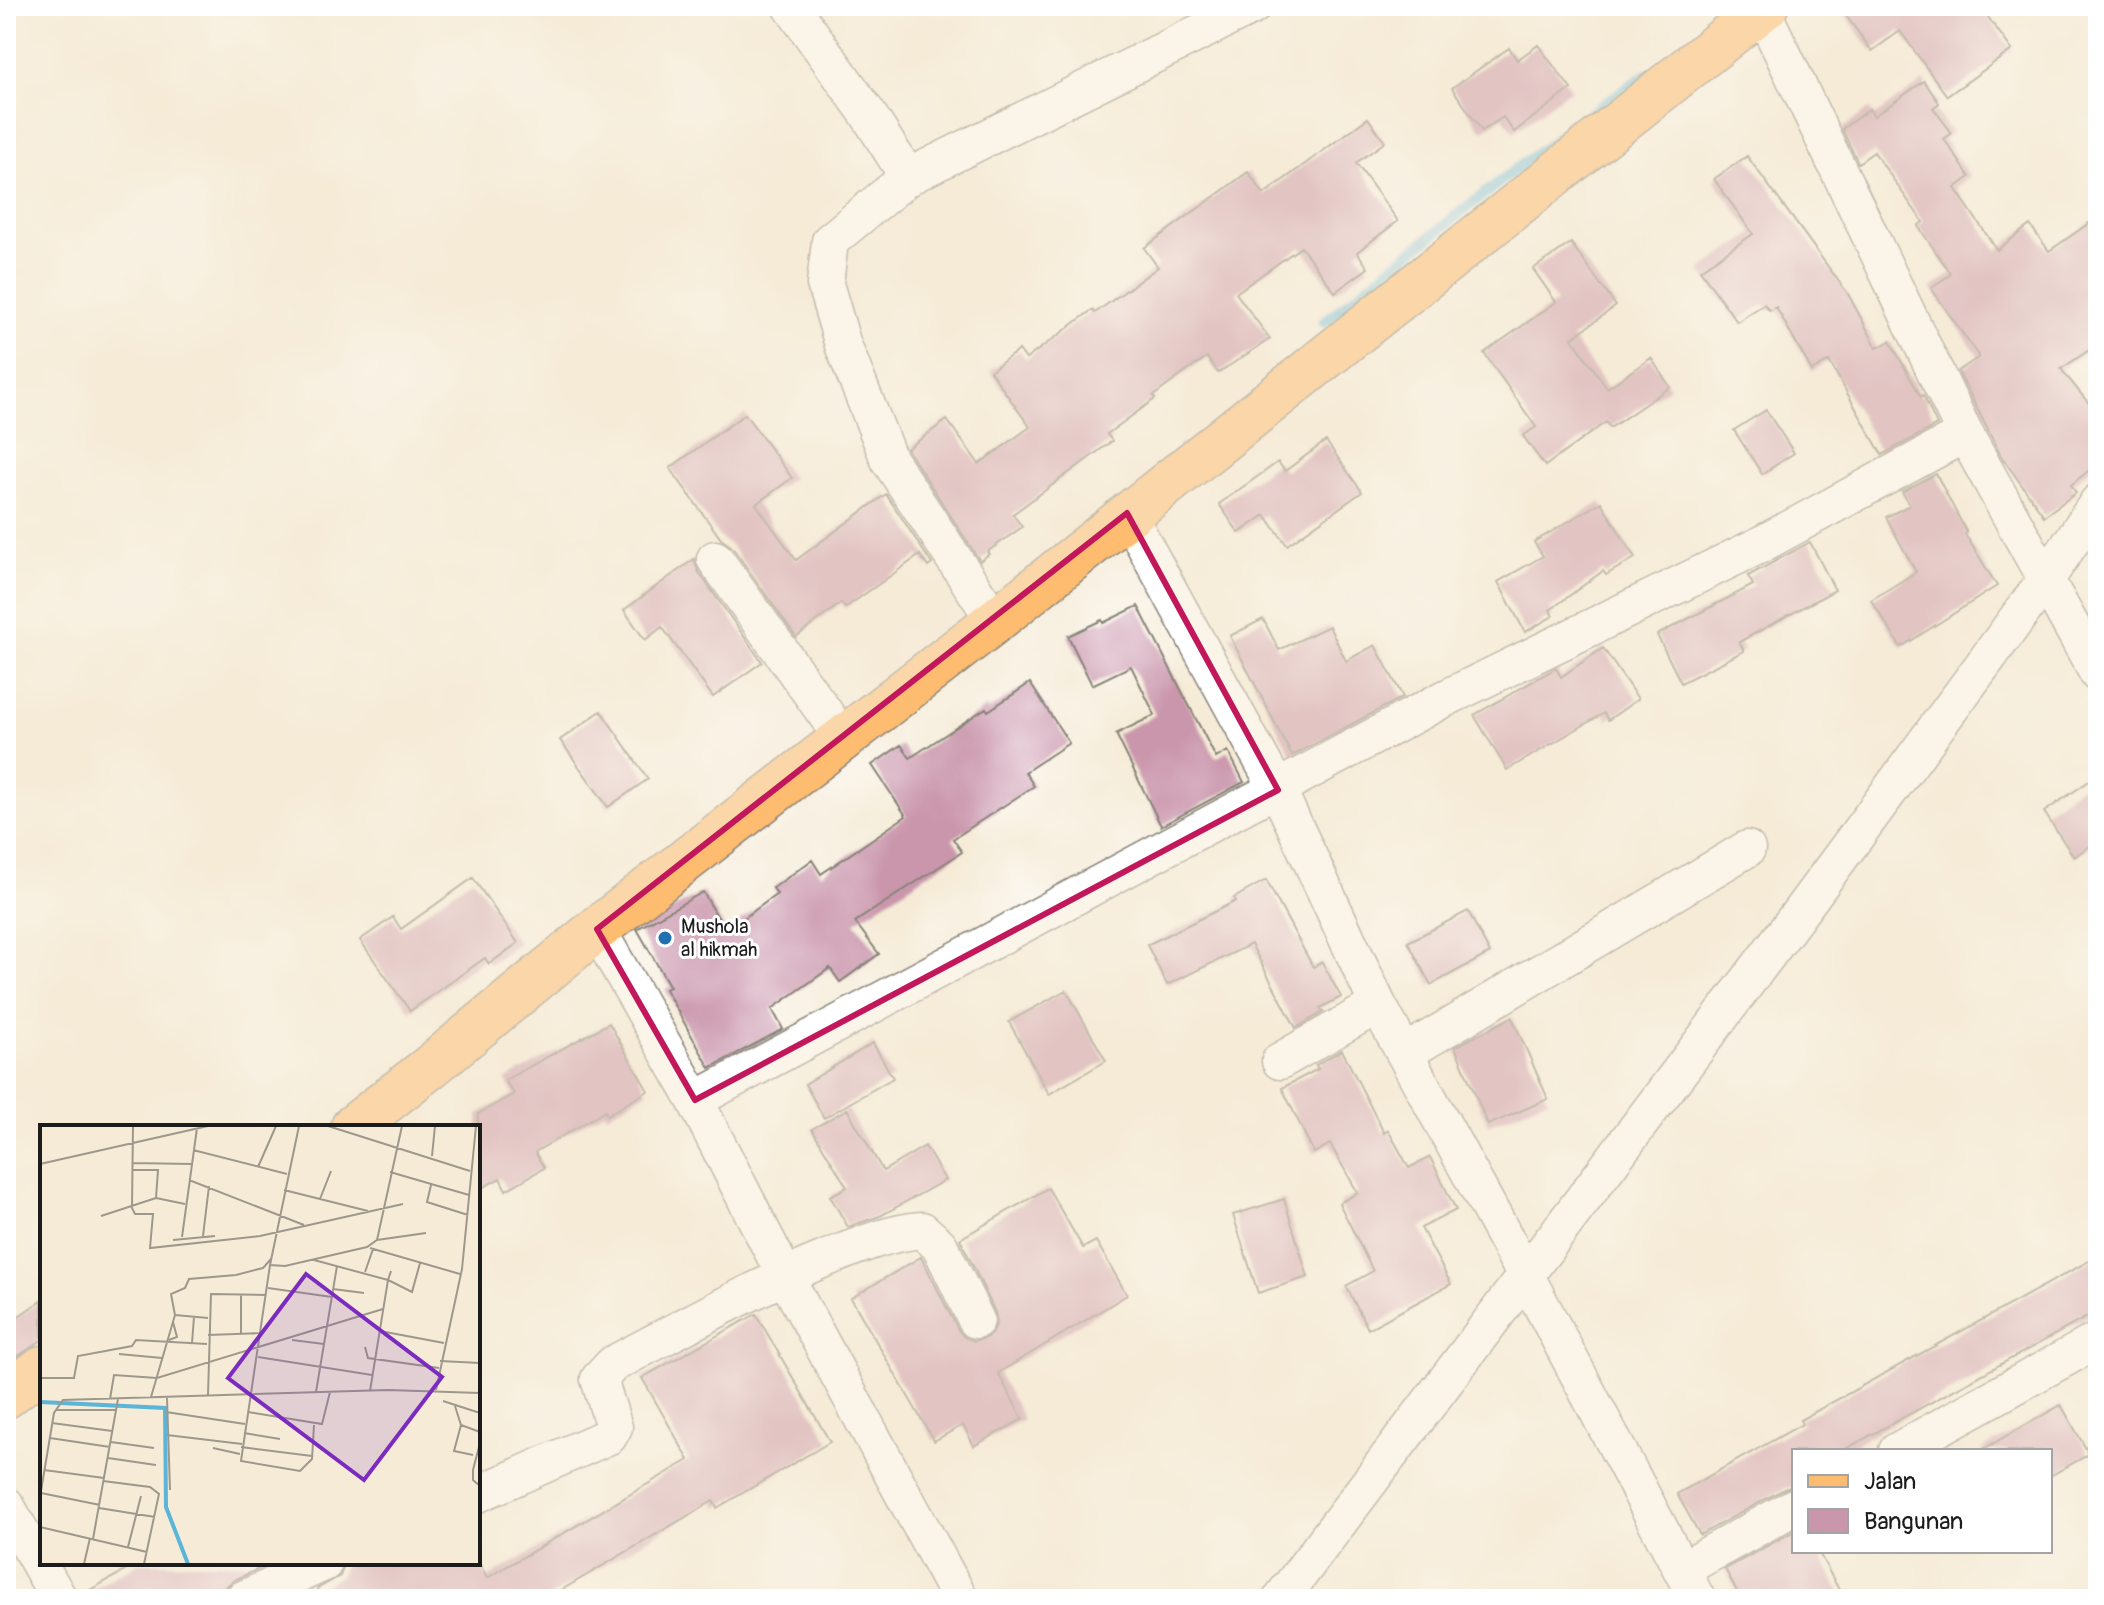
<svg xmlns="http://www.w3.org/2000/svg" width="2104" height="1605" font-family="Pangolin,sans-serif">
  <rect width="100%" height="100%" fill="#fff"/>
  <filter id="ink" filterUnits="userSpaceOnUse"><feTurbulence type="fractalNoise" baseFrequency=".0125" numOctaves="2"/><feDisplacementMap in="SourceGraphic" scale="16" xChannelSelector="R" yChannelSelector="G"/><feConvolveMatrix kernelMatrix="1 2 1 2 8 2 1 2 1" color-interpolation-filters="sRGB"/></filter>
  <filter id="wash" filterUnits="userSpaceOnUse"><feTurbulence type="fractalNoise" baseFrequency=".006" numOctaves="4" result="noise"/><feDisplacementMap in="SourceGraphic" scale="32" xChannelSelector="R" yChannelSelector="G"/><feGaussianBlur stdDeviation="1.8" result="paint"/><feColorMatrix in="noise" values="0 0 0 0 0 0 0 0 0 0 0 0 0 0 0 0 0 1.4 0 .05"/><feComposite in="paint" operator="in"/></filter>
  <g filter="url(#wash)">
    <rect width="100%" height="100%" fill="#f5ebd7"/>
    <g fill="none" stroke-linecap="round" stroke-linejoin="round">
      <!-- stream -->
      <path stroke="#5bb5d9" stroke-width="11" d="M1324,322C1430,237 1535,150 1647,74"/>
    </g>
    <g id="blocks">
      <!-- building -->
      <path fill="#ca96ac" d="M1839,6H1980L2012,50L1947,96L1900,31L1872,51Z
        M1538,45L1571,89L1514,132L1503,117L1482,131L1452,88L1509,48L1517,60Z
        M1924,81L1939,103L1933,108L1952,133L1944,139L1970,177L1955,188L1997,250L2030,225L2049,251L2098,217V344L2061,369L2098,415V463L2071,485L2076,493L2044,516L2001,456L1958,371L1979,357L1931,288L1951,274L1918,226L1923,222L1874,152L1858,163L1842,129L1869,109L1874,116Z
        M1368,118L1385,142L1356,163L1398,221L1357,252L1368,268L1335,292L1301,247L1236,293L1270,339L1218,373L1207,357L1153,396L1155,399L1107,434L1112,441L1013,514L1022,527L987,552L989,554L980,561L907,449L947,420L979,464L1030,427L990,371L1019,350L1026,359L1092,310L1095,313L1158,267L1144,248L1248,172L1264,194Z
        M1747,156L1848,294L1877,348L1890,341L1921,397L1923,395L1937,425L1882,455L1829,361L1812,371L1776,307L1770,311L1764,304L1737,322L1700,270L1753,234L1714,179Z
        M1571,243L1616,306L1572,338L1607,388L1651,358L1670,387L1610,428L1606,422L1545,466L1523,436L1536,427L1484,353L1556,302L1533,269Z
        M1766,410L1794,453L1762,474L1734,430Z
        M745,414L792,478L756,504L796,560L886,494L932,564L928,567L920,555L845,608L841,603L796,637L732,547L721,539L670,468Z
        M1326,441L1362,492L1287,545L1265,515L1239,533L1219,504L1278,462L1285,471Z
        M1936,474L1967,533L1965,534L1997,586L1901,647L1871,600L1916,572L1886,517L1910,505L1902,492Z
        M1601,502L1635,558L1606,575L1603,571L1550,610L1553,616L1525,632L1498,582L1543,556L1534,542Z
        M1810,542L1835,590L1739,642L1744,651L1681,683L1657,635L1753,585L1748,576Z
        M694,559L698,571L762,662L713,697L662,627L645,640L624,610Z
        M1138,606L1216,758L1228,751L1244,782L1161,826L1116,734L1155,715L1131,666L1092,685L1068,636L1102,620L1103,623Z
        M1263,619L1279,650L1329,626L1346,661L1375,645L1403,697L1292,756L1230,636Z
        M1603,648L1638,699L1608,720L1604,713L1507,770L1474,715L1556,668L1561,677Z
        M1030,683L1069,743L1025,772L1034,786L953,839L962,852L855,922L879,954L840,982L830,968L772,1009L783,1029L710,1068L665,989L670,987L637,929L703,892L726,931L777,894L773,888L812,860L821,874L906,816L872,765L901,745L910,758L986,708L988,711Z
        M601,711L648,779L608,807L560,740Z
        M2098,775V840L2074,857L2044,812Z
        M473,878L518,943L489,964L485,958L410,1011L360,940L393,917L401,929Z
        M1266,880L1313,967L1322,962L1341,997L1320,1008L1323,1012L1296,1028L1251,944L1167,985L1147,945L1236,901L1234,898Z
        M1468,911L1490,953L1431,985L1408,942Z
        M1066,990L1106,1061L1049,1094L1009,1022Z
        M1512,1017L1548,1099L1488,1125L1455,1047Z
        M609,1023L648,1091L607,1115L605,1111L535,1152L544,1168L506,1190L500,1178L478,1190V1114L514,1094L505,1080Z
        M873,1043L893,1078L824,1118L805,1084Z
        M1342,1050L1384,1133L1388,1130L1409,1168L1430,1157L1456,1210L1421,1228L1451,1284L1368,1329L1346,1286L1373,1271L1339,1203L1358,1193L1330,1144L1314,1153L1282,1088L1318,1069L1316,1065Z
        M847,1109L883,1171L925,1146L945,1180L880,1216L848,1227L830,1196L847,1187L812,1129Z
        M1048,1188L1083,1248L1096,1241L1127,1295L998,1373L1023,1419L974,1446L963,1425L934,1441L851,1298L921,1257L958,1330L964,1337L974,1341L986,1338L993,1332L997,1322L995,1312L960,1239Z
        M1284,1199L1308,1277L1258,1293L1233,1215Z
        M2098,1256V1311L1842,1451H1794V1486L1784,1489L1700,1535L1677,1494L1802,1424L1800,1420Z
        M42,1300V1340L6,1364V1325Z
        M756,1314L830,1442L717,1508L713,1501L546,1599H322L317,1589L340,1576L345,1563H479L487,1578L689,1460L642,1378Z
        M2061,1405L2089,1454L2050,1476V1451H1980Z
        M1794,1531V1551H1818L1844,1599H1741L1725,1569Z
        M139,1563H272L234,1580L227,1586L222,1596L216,1599H80L79,1596Z"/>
    </g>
  </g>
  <g filter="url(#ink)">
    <use href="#blocks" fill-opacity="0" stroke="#88847a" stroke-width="2"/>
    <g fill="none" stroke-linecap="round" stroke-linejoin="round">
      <defs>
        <path id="minor" d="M791,6L868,114L908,177
          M1760,6L1965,434L2098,674
          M1127,513L1278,790L1378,1005L1526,1276L1697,1599
          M715,559L842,737
          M995,621L889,460L843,345L825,284L830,241L908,177L1253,6
          M597,929L695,1100L785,1276L960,1599
          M1405,1053L1747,849
          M1280,1061L1378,1005
          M695,1100L1440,701L1758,546L1965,434
          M1897,1451L2098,1340
          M478,1494L609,1436L614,1427L599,1379L613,1364C682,1328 750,1290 822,1260C855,1247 886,1233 922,1230L940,1246L976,1320
          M6,1505L59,1599
          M1681,1570L1794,1507
          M243,1599L324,1563
          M1281,1599L1794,920L2047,578L2098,502"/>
        <path id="major" d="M353,1127L430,1067L597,929L995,621L1766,6
          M6,1396L42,1368"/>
      </defs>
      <!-- minor casing -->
      <use href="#minor" stroke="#88847a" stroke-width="39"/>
      <!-- major casing -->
      <use href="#major" stroke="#88847a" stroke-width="47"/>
      <!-- minor -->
      <use href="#minor" stroke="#fff" stroke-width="36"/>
      <!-- major -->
      <use href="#major" stroke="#febc70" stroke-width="44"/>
    </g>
  </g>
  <!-- marked area -->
  <path d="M0 0H2104V1605H0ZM1127,513L1278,790L695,1100L597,929Z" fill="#f5ebd7" fill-opacity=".55" fill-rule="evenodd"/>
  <path fill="none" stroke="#c2185b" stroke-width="6" stroke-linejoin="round" d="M1127,513L1278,790L695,1100L597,929Z"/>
  <!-- markers -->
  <circle fill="#1f6fb2" stroke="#fff" stroke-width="3" cx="665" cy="938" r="8"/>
  <g text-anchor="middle" stroke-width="6" stroke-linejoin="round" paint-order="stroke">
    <!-- poi labels -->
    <g font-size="20" fill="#1c1c1c" stroke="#fff" text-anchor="start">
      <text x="681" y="933">Mushola<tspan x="681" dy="23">al hikmah</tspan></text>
    </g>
  </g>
  <!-- overview -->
  <g transform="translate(40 1125)">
    <rect width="440" height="440" fill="#f5ebd7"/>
    <path fill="none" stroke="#5bb5d9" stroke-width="4" d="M0,277L125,283L126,382L148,439"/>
    <path fill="none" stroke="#9e988c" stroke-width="2" d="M93,1L92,83L95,89H113L110,123L220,111L363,79M259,1L230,140L201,336L260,346L272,334L274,300M288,1L430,46M153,25L247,49M392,31L395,1M93,38L151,39M0,39L168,1M218,42L236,1M350,47L429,70M149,55L264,100M391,60L387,77L428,90M244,65L328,86M116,73L145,79M280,74L291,46M61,91L116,73L118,45H93M163,111L169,61M142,112L157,3M133,115L175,111M337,115L362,1M330,123L420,149M274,135L348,155L330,266M230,140L245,141L327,122L337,115L386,108M351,146L348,155L372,167L380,138M325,147L333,124M228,163L292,172M293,164L324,168M201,169V208M135,190L168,193M340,206L404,218M168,210L221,208M129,215L137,212L133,197M252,215L284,219M152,218L154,192M325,222L328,233L399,243M79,229L122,233M218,232L332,250M400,236L440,238M0,253H34L38,231L92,221L96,215L167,219M396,265L422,144L436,1M276,267L297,141M168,270L171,169L226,170M111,272L135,190L131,169L145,163L149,154L196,150L223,143L231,134M127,273L130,365M70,274L74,250L117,253L343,184M403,276L440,288M415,281L421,300L440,307M17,285H76M126,287L205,299M208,287L282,299L290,267M12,298L72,306M421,300L414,326L433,330M204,308L240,314M127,310L202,319M10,313L70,322M71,317L114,323M440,318L433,345V355L440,361M201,322L272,331M173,323L200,329M68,333L116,340M4,345L64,353M63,356L110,362L119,369L104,439M1,368L60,380M0,372L14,288L23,275L348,265L440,268M59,383L115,392M0,402L107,427M53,414L78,274M88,422L101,371M44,439L50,413"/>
    <path fill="#7b2cbf" fill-opacity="0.15" stroke="#7b2cbf" stroke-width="4" d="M266,149L402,252L324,355L188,253Z"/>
    <rect width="440" height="440" fill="none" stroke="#1c1c1c" stroke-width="4"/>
  </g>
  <!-- margin -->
  <rect width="2104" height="1605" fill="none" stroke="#fff" stroke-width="32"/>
  <!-- legend -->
  <rect x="1792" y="1449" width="260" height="104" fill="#ffffff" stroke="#a4a4a4" stroke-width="2"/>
  <rect x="1808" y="1475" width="40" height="12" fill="#febc70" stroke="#a4a4a4" stroke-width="2"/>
  <text x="1864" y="1489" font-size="24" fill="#1c1c1c">Jalan</text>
  <rect x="1808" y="1509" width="40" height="24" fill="#ca96ac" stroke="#a4a4a4" stroke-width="2"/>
  <text x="1864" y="1529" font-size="24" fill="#1c1c1c">Bangunan</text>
</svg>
